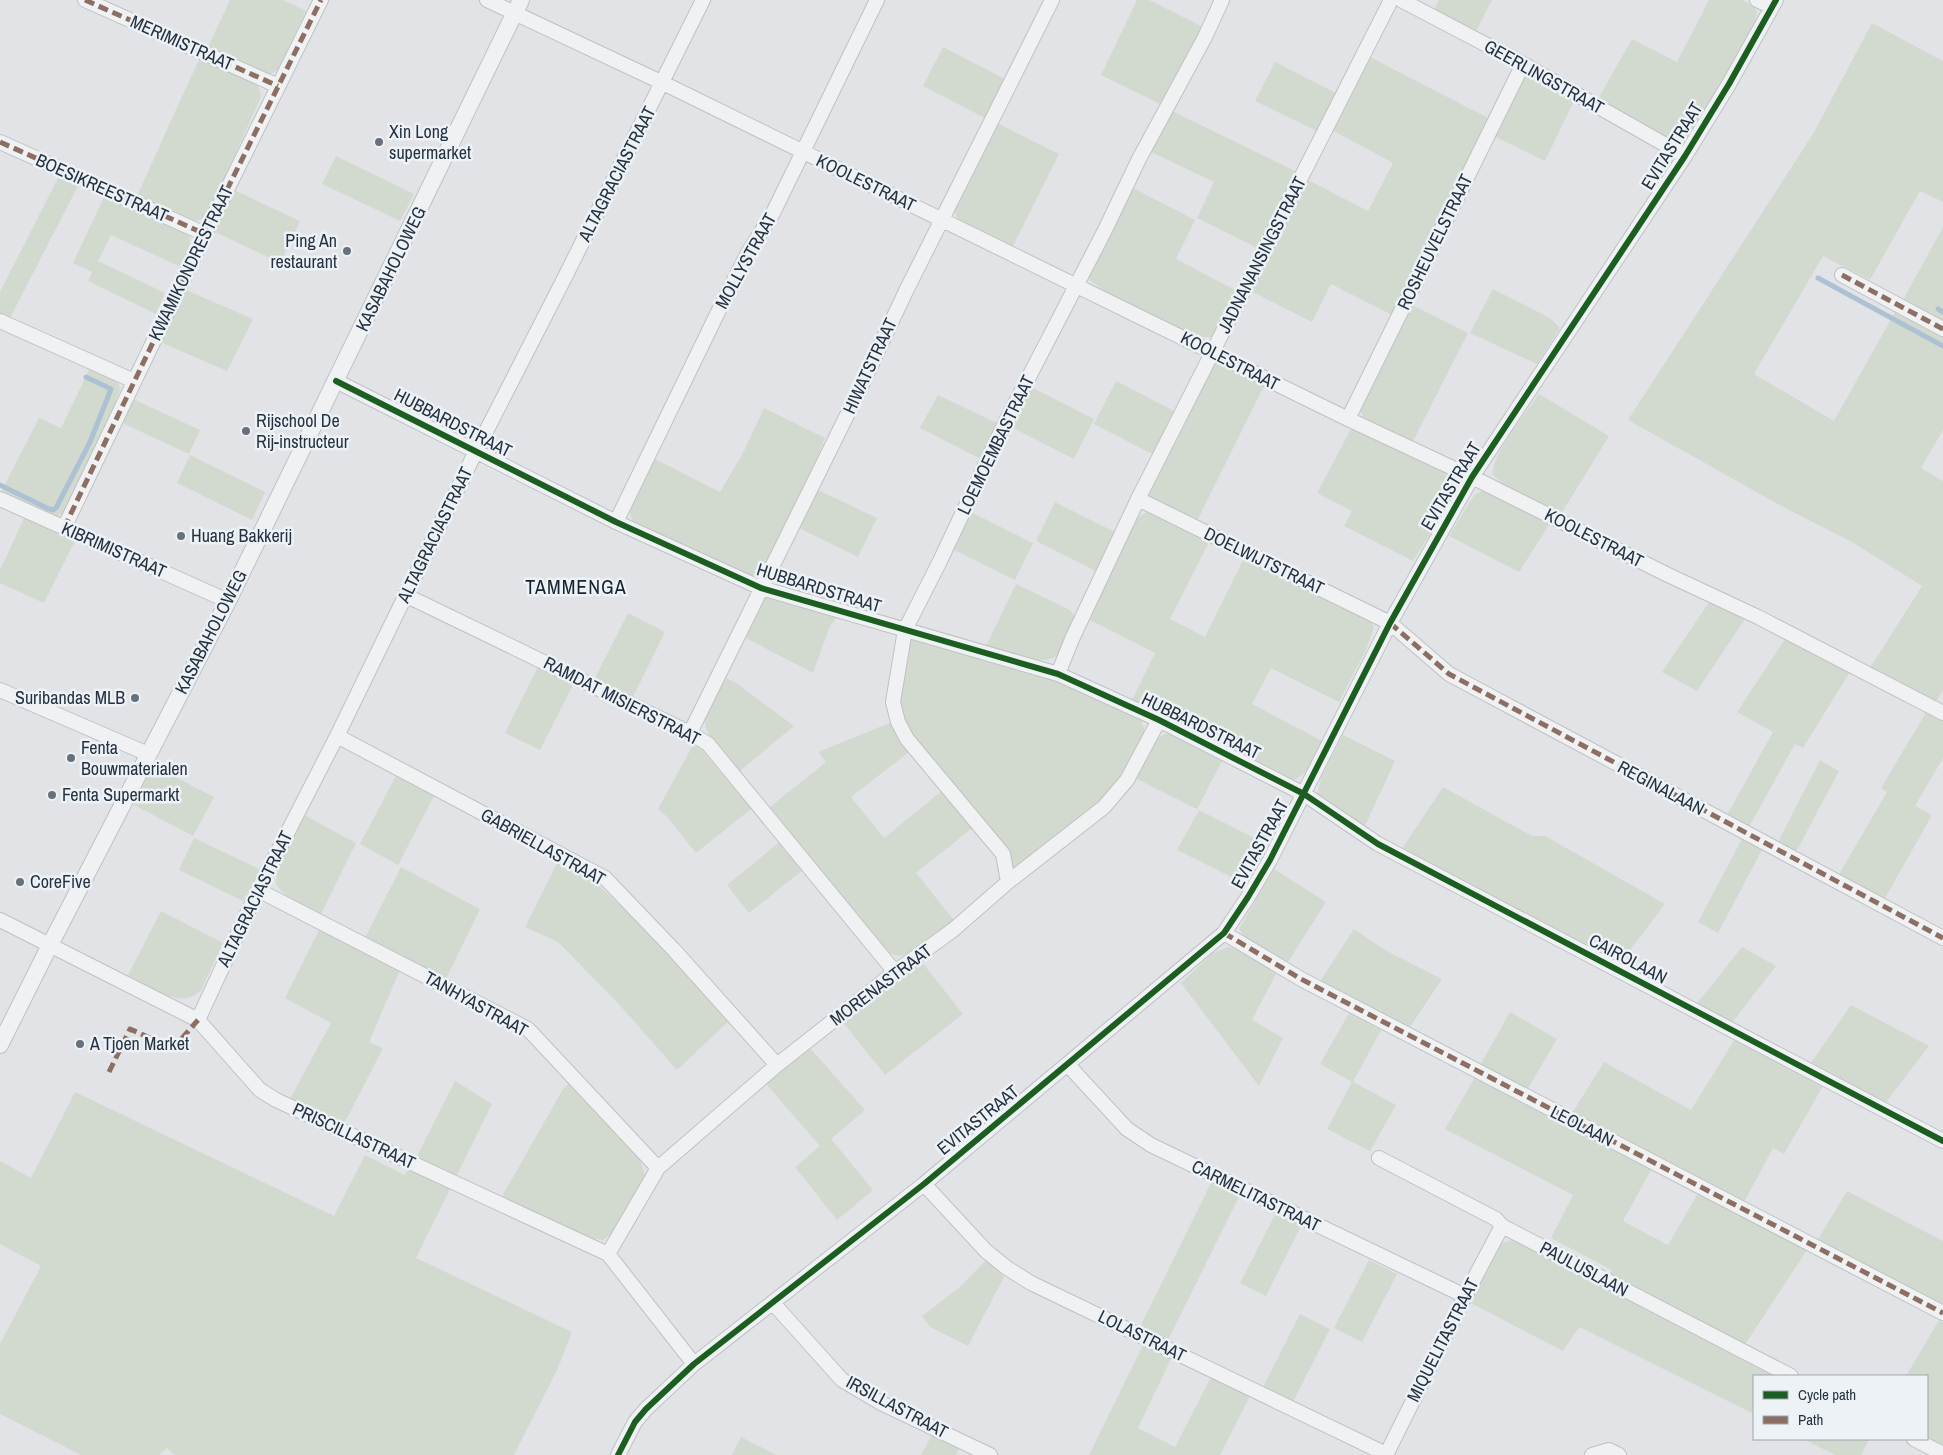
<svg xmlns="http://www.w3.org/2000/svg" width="1943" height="1455" font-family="'Archivo Narrow',sans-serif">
  <rect width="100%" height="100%" fill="#e1e3e6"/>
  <!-- green -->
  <path fill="#d2dad0" d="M230,0H283L306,11L278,70L270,74H262L207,49Z
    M1137,0H1149L1203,27L1164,106L1101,75Z
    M1439,0H1492L1475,33L1433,12Z
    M1709,0H1742L1755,7L1757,13L1755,22L1713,99L1686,140L1681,142H1671L1597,101L1632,39L1677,62Z
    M1872,23L1943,61V202L1920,191L1870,280L1823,256L1754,374L1834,421L1896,310L1943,335V430L1921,468L1943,481V690L1936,702L1870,668L1922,586L1852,542L1785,508L1628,420L1813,134Z
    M943,47L1007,80L987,119L923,86Z
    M1368,56L1492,120L1392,315L1331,284L1312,322L1249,290L1306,179L1368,211L1393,163L1330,129Z
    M200,58L256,84L260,90L261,97L209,212L205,218L194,221L187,220L137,196C158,150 178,104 200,58Z
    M1275,62L1336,93L1317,131L1255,101Z
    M1528,75L1575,99L1545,161L1492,135L1523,76Z
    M1170,110L1297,172L1259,249L1197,218L1214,182L1149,151Z
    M997,123L1059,154L1012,248L959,221L954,210Z
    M336,156L414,194L400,221L322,184Z
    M60,174L79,184L9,320L0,315V292Z
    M1131,187L1195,220L1176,259L1239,292L1213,337H1195L1103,290L1090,280L1089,275Z
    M234,190L300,221L280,263L213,231Z
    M105,195L188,233C194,246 186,256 181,267L111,235L98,261L165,293L156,314L88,281L92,272L73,263Z
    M1943,227V322L1903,300Z
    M1493,289L1550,318L1560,328L1537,364L1470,333Z
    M186,290L253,319L227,371L160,342Z
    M1412,305L1468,333L1412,443L1368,421L1363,417L1360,409Z
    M1216,361L1265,384L1197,521L1150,500L1148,487L1211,365Z
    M90,368L118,380L120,390L98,445L64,512L55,518L0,494L39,418L61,428Z
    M1116,381L1176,412L1154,455L1094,424Z
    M1029,386L1094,419L1074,459L1009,426Z
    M1539,394L1609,436L1561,514L1509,489L1493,475C1490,457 1527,411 1539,394Z
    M938,395L1001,425L983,460L920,428Z
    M133,399L200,430L189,454L122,423Z
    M764,408L825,438L806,485L768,565C763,571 759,575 751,575L655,534L633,522L628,510L653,458L720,492L743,453Z
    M1352,427L1443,472C1450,478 1454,483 1453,492C1451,503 1421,548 1413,561L1344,526L1352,511L1317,493Z
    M190,455L265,492L252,520L177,483Z
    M816,489L877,518L858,557L797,527Z
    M1484,490L1551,522L1519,572L1449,536L1474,495Z
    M1055,502L1115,532L1096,571L1036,541Z
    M969,511L1033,543L1015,580L950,548Z
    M1147,512H1155L1211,538L1170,619L1205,637L1245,556L1371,621L1374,627L1366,650L1339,702L1271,668L1252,704L1322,741L1306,772L1296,779L1289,780L1132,700L1155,653L1086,618L1134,520Z
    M25,516L76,539L44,603L0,583V570Z
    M1016,584L1070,610L1076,617C1072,628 1068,641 1062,650C1048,672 1004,653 985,648Z
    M768,595L838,616L830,626L813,673L744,637L764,598Z
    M1710,601L1745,619L1697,691L1662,672Z
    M628,613L665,632L633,697L595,678Z
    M1787,636L1851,670L1803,748L1795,744L1749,827L1727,815L1773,732L1737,712Z
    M913,637L1055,679L1135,715L1141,721L1144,728L1143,742L1110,795L1017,868H1014L910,736L902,721L898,694L909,639Z
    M538,667L573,685L540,750L505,733Z
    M724,677L735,682L794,726L740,771C731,760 706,736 705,724C703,712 719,688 724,677Z
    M1927,711L1943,720V758L1915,806L1932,815L1884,900L1838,876L1887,792L1881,788Z
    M892,722L909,752L851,797L884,838L944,789L975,826L916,873L954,920L906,955C897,957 892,955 884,949L770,807L826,762L818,752Z
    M1170,733L1178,736L1223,759L1197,809L1133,777C1142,762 1150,736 1170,733Z
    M1343,735L1395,761L1364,828L1317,795L1321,778Z
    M693,745L702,750L751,809L696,853L666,816L658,809Z
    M1820,760L1839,771L1796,852L1778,842Z
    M152,765L214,797L193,836L132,804Z
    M397,774L435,794L398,865L360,844Z
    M1443,787L1532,836H1545L1665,904L1618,966L1401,850Z
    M1199,810L1266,844L1245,884L1177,850Z
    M304,815L356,843L320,916L289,899L276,885L277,869Z
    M1743,837L1763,848L1718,933L1698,922Z
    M194,838L259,869L243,901L179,870Z
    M781,841L803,870L749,913L727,885Z
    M558,861L586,875L598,885L665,948L729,1021L677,1070L617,1002L558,942L525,927Z
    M401,867L480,909L446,979L365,938Z
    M1274,869L1326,902L1286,965L1246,940L1239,929Z
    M161,911L223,943L201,990C181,1012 148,985 128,975Z
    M320,928L400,970L369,1042L383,1048L344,1124L290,1099L331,1023L285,998Z
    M1354,929L1385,950L1442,979L1408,1030L1319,983Z
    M1228,947L1245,952L1278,970L1252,1020L1283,1038L1259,1086L1181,983L1213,953Z
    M1742,947L1776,966L1731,1024L1695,1006Z
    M921,961L963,1014L885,1075L842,1021Z
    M1851,1005L1929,1046L1883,1106L1809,1066Z
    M1510,1012L1557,1039L1526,1092L1479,1067Z
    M1349,1013L1381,1030L1353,1082L1396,1105L1370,1151L1327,1129L1352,1082L1320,1064Z
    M1735,1039L1823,1086L1784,1154L1773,1148L1743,1204L1571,1115L1604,1062L1691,1110Z
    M810,1048L865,1110L831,1139L873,1190L837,1220L795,1167L820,1146L766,1084Z
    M1475,1077L1652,1168L1623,1221L1668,1245L1698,1193L1807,1250L1744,1346L1608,1276L1612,1270L1551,1238L1573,1195L1445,1129Z
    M455,1081L492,1104L456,1177L416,1158Z
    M570,1082L639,1155L645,1176L612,1234L603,1240L590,1238L501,1198L563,1089Z
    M75,1092L334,1216L365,1155L405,1175L408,1168L450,1189L416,1258L572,1332L558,1368L514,1455H175L167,1448L159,1455H81L0,1414V1344L41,1266L0,1244V1161L31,1178Z
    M1211,1183L1239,1197L1167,1342L1139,1329Z
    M1847,1191L1943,1241V1308L1817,1241Z
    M1276,1213L1301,1226L1266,1296L1240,1283Z
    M1512,1240L1520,1242L1778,1376H1754V1414L1579,1327L1563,1351L1469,1302L1500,1244Z
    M986,1260L1004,1277L968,1346L930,1327L922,1316L960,1287Z
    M1369,1260L1397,1274L1362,1342L1334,1328Z
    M1300,1314L1330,1329L1293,1402L1263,1387Z
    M1939,1320L1943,1322V1449L1927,1439V1376H1906Z
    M1144,1343L1172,1357L1138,1428L1175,1447L1211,1377L1250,1396L1220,1455H1089Z
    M932,1435L959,1449L956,1455H921Z
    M741,1437L777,1455H732Z
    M1803,1439H1869L1861,1455H1835Z"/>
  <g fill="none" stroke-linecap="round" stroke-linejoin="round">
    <!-- stream -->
    <path stroke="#acc2d4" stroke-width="5" d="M1818,278L1943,346
      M1938,309L1943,312
      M0,485L49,509L53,510L56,508L90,442L111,389L86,377"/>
    <defs>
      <path id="minor" d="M85,0L278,86
        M487,0L663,83L1348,419L1472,477L1666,574L1758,617L1943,713
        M1401,0L1523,64L1685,156
        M1757,0L1772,7
        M0,142L205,234
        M1842,275L1943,329
        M0,321L134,381
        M336,381L616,522L761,588L1058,674L1159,720L1304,794L1378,844L1943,1141
        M1348,419L1523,64
        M0,499L228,601
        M1138,499L1390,623L1449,674L1943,938
        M616,522L719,310L748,253L773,213L877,0
        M64,528L205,234L321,0
        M405,595L690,733L708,744L895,972
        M1058,674L1072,639L1138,499L1391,0
        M0,690L148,754
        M690,733L856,397L906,291L1052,0
        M337,736L605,878L674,950L777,1065
        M1008,882L1003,854L907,739L898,722L893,702L905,630L940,561L1005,423L1104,232L1139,159L1205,37L1222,0
        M258,890L528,1029L658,1168
        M0,920L198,1020L260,1090L276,1100L608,1254L694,1364
        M1224,933L1301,979L1943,1313
        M198,1020L258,890L337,736L476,451L565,277L703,0
        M1068,1065L1127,1129L1151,1145L1465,1296
        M1379,1158L1496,1219L1502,1226L1791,1376
        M924,1184L986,1251L1007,1268L1031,1283L1386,1454
        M608,1254L658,1168L777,1065L895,972L953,930L1008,882L1104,807L1127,780L1159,720
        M773,1303L842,1380L881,1403L990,1455
        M1914,1439L1943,1454
        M618,1455L635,1422L646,1409L694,1364L924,1184L1224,933L1248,897L1270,860L1390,623L1472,477L1685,156L1729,84L1776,0
        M1386,1455L1465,1296L1502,1226
        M1592,1455L1609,1450L1619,1455"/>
      <path id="tertiary" d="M0,1045L50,945L228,601L521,0"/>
    </defs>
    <!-- minor casing -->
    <use href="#minor" stroke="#bfc1c4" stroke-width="16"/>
    <!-- tertiary casing -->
    <use href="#tertiary" stroke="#bfc1c4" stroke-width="18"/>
    <!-- minor -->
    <use href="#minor" stroke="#f0f1f3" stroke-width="14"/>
    <!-- tertiary -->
    <use href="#tertiary" stroke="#f0f1f3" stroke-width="16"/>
    <!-- quiet -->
    <path stroke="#8d6e63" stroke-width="5" stroke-dasharray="10 5" stroke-linecap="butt" d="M85,0L278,86
      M0,142L205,234
      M1842,275L1943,329
      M64,528L205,234L321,0
      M1390,623L1449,674L1943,938
      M1224,933L1301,979L1943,1313
      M109,1072L130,1029L157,1041L177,1044L198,1020"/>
    <defs>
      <path id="cycleway" d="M336,381L616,522L761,588L1058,674L1159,720L1304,794L1378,844L1943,1141
        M618,1455L635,1422L646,1409L694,1364L924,1184L1224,933L1248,897L1270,860L1390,623L1472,477L1685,156L1729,84L1776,0"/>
    </defs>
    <!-- cycleway casing -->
    <use href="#cycleway" stroke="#edf2f6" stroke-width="9"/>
    <!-- cycleway -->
    <use href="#cycleway" stroke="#1b5e20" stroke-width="6"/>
  </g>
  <!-- markers -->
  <g fill="#67707b" stroke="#edf2f6" stroke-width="2">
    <circle cx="379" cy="142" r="5"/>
    <circle cx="347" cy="251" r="5"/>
    <circle cx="246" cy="431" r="5"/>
    <circle cx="181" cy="536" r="5"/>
    <circle cx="135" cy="698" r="5"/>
    <circle cx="71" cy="758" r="5"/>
    <circle cx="52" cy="795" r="5"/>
    <circle cx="20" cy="882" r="5"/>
    <circle cx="80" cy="1044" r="5"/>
  </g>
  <g text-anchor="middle" stroke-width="5" stroke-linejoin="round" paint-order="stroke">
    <!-- street labels -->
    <g font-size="18" fill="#263241" stroke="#edf2f6">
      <text transform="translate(182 43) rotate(24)" y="6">MERIMISTRAAT</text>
      <text transform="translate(1544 77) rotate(29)" y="6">GEERLINGSTRAAT</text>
      <text transform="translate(1672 146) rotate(-58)" y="6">EVITASTRAAT</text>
      <text transform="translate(617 174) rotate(-63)" y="6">ALTAGRACIASTRAAT</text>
      <text transform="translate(866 183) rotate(26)" y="6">KOOLESTRAAT</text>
      <text transform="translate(102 188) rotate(24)" y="6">BOESIKREESTRAAT</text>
      <text transform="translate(1435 242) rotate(-64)" y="6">ROSHEUVELSTRAAT</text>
      <text transform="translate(1262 255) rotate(-63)" y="6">JADNANANSINGSTRAAT</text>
      <text transform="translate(746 261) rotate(-61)" y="6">MOLLYSTRAAT</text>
      <text transform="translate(191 263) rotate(-64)" y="6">KWAMIKONDRESTRAAT</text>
      <text transform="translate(391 269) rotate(-64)" y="6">KASABAHOLOWEG</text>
      <text transform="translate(1230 361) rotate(27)" y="6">KOOLESTRAAT</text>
      <text transform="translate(870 366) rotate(-65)" y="6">HIWATSTRAAT</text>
      <text transform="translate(453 423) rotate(27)" y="6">HUBBARDSTRAAT</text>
      <text transform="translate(996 445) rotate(-64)" y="6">LOEMOEMBASTRAAT</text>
      <text transform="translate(1451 486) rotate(-59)" y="6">EVITASTRAAT</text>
      <text transform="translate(435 535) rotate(-64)" y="6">ALTAGRACIASTRAAT</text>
      <text transform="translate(1594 538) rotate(27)" y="6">KOOLESTRAAT</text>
      <text transform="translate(114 550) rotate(24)" y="6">KIBRIMISTRAAT</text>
      <text transform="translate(1264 561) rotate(26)" y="6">DOELWIJTSTRAAT</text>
      <text transform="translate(819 588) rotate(17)" y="6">HUBBARDSTRAAT</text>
      <text transform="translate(211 632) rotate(-63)" y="6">KASABAHOLOWEG</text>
      <text transform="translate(622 701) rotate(27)" y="6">RAMDAT MISIERSTRAAT</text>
      <text transform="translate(1201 726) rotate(26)" y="6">HUBBARDSTRAAT</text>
      <text transform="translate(1661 788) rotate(28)" y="6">REGINALAAN</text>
      <text transform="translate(1260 844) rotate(-61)" y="6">EVITASTRAAT</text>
      <text transform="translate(543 847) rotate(29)" y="6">GABRIELLASTRAAT</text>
      <text transform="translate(255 899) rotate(-64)" y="6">ALTAGRACIASTRAAT</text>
      <text transform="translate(1628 959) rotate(28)" y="6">CAIROLAAN</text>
      <text transform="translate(881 985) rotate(-37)" y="6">MORENASTRAAT</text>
      <text transform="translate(476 1004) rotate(29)" y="6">TANHYASTRAAT</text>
      <text transform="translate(978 1120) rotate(-39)" y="6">EVITASTRAAT</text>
      <text transform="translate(1582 1126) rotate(27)" y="6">LEOLAAN</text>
      <text transform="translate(354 1136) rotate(25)" y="6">PRISCILLASTRAAT</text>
      <text transform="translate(1256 1196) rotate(26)" y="6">CARMELITASTRAAT</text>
      <text transform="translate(1584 1269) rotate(28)" y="6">PAULUSLAAN</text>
      <text transform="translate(1142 1336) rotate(26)" y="6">LOLASTRAAT</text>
      <text transform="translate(1443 1340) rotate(-63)" y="6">MIQUELITASTRAAT</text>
      <text transform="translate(897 1407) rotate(28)" y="6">IRSILLASTRAAT</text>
    </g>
    <!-- poi labels -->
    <g font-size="18" fill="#263241" stroke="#edf2f6" text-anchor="start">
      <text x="389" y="138">Xin Long<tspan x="389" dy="21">supermarket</tspan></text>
      <text x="337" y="247" text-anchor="end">Ping An<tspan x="337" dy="21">restaurant</tspan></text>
      <text x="256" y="427">Rijschool De<tspan x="256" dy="21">Rij-instructeur</tspan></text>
      <text x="191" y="542">Huang Bakkerij</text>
      <text x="125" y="704" text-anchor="end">Suribandas MLB</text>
      <text x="81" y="754">Fenta<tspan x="81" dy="21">Bouwmaterialen</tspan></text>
      <text x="62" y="801">Fenta Supermarkt</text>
      <text x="30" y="888">CoreFive</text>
      <text x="90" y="1050">A Tjoen Market</text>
    </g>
    <!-- quarter labels -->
    <g font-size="20" letter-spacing="1" fill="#182331" stroke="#edf2f6">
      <text x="576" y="594">TAMMENGA</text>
    </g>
  </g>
  <!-- legend -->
  <rect x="1753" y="1375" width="175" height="65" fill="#edf2f6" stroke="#9da5ae"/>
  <rect x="1763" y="1391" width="25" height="8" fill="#1b5e20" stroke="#9da5ae"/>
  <text x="1798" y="1400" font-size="15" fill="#263241">Cycle path</text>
  <rect x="1763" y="1416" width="25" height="8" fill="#8d6e63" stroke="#9da5ae"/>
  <text x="1798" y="1425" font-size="15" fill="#263241">Path</text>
</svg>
